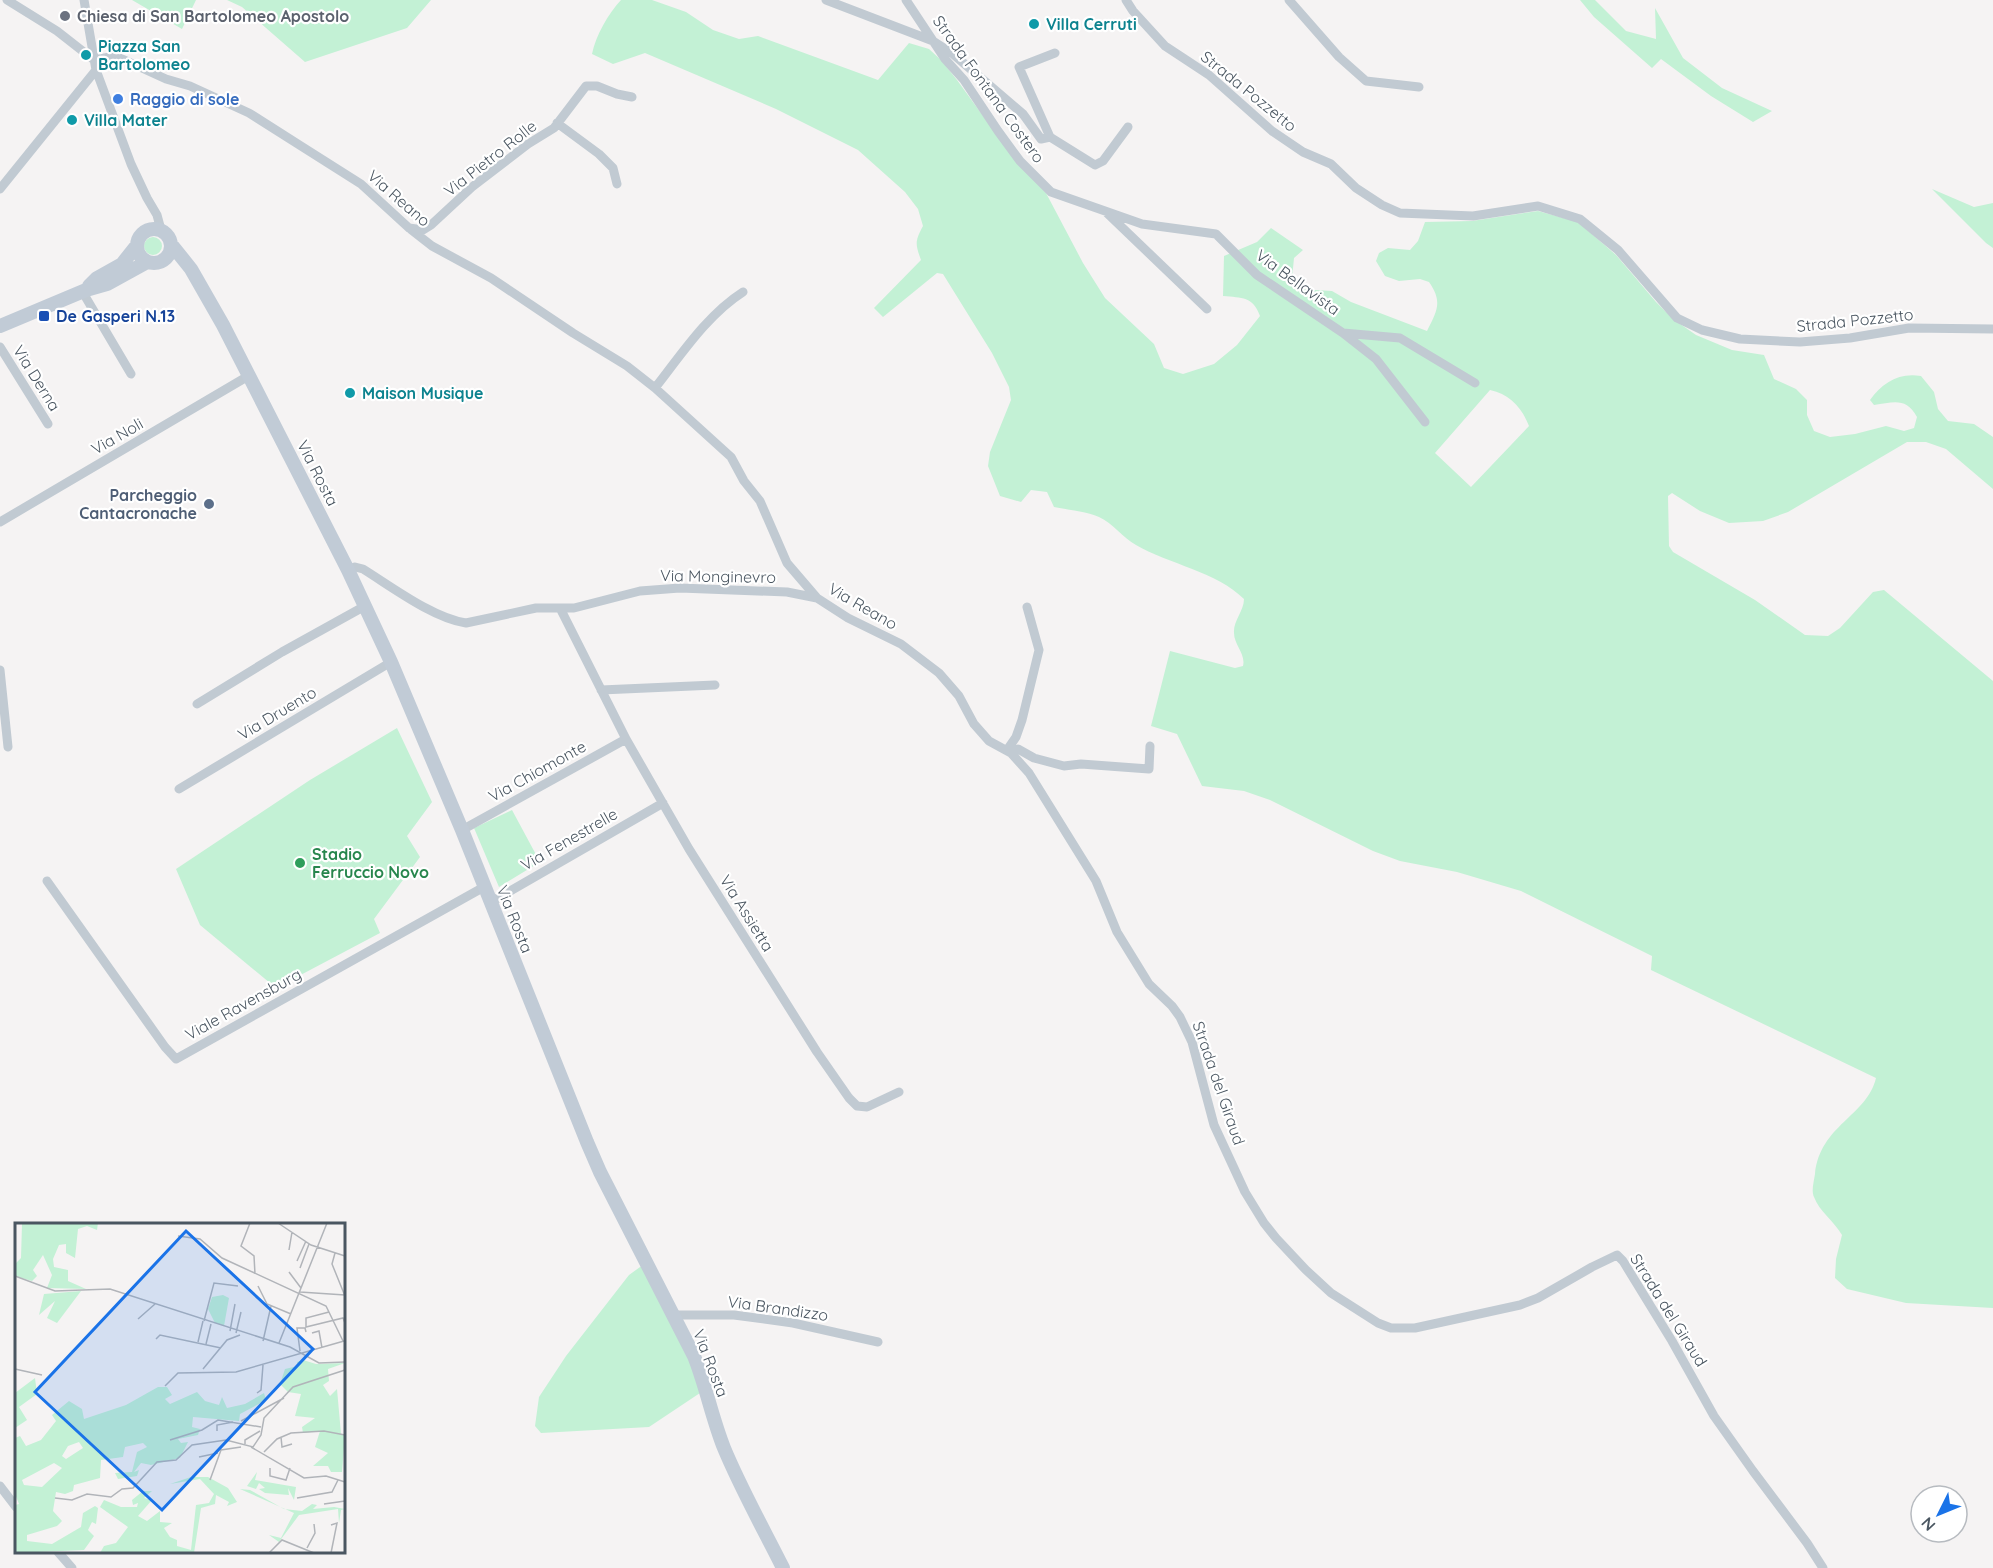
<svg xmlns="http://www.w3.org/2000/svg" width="1993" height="1568" font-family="Quicksand,sans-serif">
  <rect width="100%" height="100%" fill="#f5f3f3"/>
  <!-- green -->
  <path fill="#c3f1d5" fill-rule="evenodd" d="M132,0H196L182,29Z
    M227,0H431L407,28L305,62L242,7Z
    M621,0H652L686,12L713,30L739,39L758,36L878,80L909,43L929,49L941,60L957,80L1012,156L1046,193L1083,263L1105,298L1154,344L1164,368L1183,374L1214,364L1237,345L1260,316C1253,296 1242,298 1223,296L1224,256L1257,242L1271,228L1303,250L1294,258L1292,279L1299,289L1332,291L1351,302L1427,331C1437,311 1443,302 1429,282L1420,279L1399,281L1385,276L1376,261L1379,253L1388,248L1410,250L1418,241L1425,222L1472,221L1538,211L1578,222L1616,255L1656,302L1673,319L1696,335L1732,350L1764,355L1774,379L1796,389L1807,400V415L1814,431L1830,437L1855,434L1886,426L1904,431L1914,428L1917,417C1906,397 1894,402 1874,405L1870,400C1882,383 1899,372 1921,376L1934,392L1938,409L1948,421L1974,424L1993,437V489L1946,449L1926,442H1907L1788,512L1763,521L1729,523L1700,511L1672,493L1668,496L1669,546L1673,552L1755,600L1805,635L1828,636L1840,628L1873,592L1884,590L1993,681V1308L1906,1303L1847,1289L1835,1278L1836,1259L1842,1235C1834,1221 1819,1211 1814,1197C1811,1191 1814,1181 1815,1174C1820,1125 1867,1116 1876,1078L1651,970L1652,956L1521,891L1457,872L1400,861L1373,851L1270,800L1244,791L1202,786L1177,734L1151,726L1170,651L1235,668L1243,666C1246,654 1234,645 1234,633C1233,621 1244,611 1244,599C1217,572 1169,564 1136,545C1123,538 1113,523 1099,517C1086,511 1068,510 1054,507L1047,492L1031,490L1021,502L1000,496L988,466L990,452L1011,400L1009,387L992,353L943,274L937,273L883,317L874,308L921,260C915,244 915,241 923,226L918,209L905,192L858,150L776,109L645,53L613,64L592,54C596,35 608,14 621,0ZM1490,390C1510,394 1522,408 1529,426L1471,487L1435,453Z
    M1580,0H1595L1626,31L1656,39L1655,8L1683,58L1722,88L1772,111L1753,122L1711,96L1661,59L1652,68L1594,17Z
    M1932,189L1974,207L1993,203V248L1986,243Z
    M144 246a9 9 0 1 1 18 0a9 9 0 1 1-18 0Z
    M397,728L432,802L407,836L420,857L374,919L380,933L276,988L200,925L176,869L310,780Z
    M512,810L540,862L499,887L474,828Z
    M647,1262L706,1389L649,1427L541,1433L535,1426L539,1397L566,1356L629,1275Z"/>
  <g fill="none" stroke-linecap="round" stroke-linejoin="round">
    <!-- street -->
    <path stroke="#c1cad2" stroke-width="9" d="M7,0L57,31L94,60L110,57L120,58L166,79L190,86L249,113L301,146L361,184L409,228L432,246L491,278L573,333L627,366L655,388L731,457L744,481L760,501L787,563L817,598L848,618L901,644L939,673L959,696L974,724L989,741L1011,753L1029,773L1096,881L1117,932L1149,984L1172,1006L1180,1017L1192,1042L1214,1125L1245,1192L1264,1223L1276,1238L1306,1270L1331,1293L1378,1323L1391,1328H1415L1520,1305L1538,1298L1592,1267L1617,1255L1623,1261L1672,1341L1714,1416L1753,1471L1807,1543L1823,1568
      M84,0L96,70L131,164L147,198L157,215L161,230
      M826,0L933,41L953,54L1023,114L1041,139L1050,137L1095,165L1103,161L1128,127
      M906,0L945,59L964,80L998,131L1020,161L1051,192L1142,224L1216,234L1257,275L1343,333L1400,338L1475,383
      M1126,0L1133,11L1165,46L1209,75L1272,131L1303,152L1331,164L1356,188L1382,205L1400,213L1473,216L1538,206L1580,219L1618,250L1677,318L1702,330L1740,339L1800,342L1850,338L1909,328L1993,329
      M1289,0L1339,57L1366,81L1419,87
      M557,123L599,154L613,168L617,184
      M1050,137L1019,67L1055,53
      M0,189L96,70
      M1107,213L1207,309
      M409,228L423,230L431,225L472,187L528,144L554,128L586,86H597L617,94L632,97
      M82,291L131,374
      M1343,333L1376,359L1425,422
      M0,347L48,424
      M655,388C681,355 707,315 743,292
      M0,522L250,375
      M348,570L355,567L363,569C392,587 433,618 466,623L536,608H574L640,591L680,588L787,592L817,598
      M560,608L626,739L689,849L817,1052L849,1098L857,1106L867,1107L899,1092
      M0,670L8,747
      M601,690L715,685
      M197,704L282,652L365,606
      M1007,750L1016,737L1022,720L1039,650L1027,607
      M1011,753L1018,749L1034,758L1064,766L1081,764L1149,769L1150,746
      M179,789L391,662
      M462,830L626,739
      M47,881L165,1047L176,1059L484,887
      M491,902L663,803
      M674,1315H734L793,1323L878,1342
      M0,1486L16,1507
      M58,1552L72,1568"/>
    <!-- secondary -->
    <path stroke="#c1cbd6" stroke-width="14" d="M137 246a17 17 0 1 1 34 0a17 17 0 1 1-34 0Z
      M171,244L191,269L223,325L348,570L391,662L462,830L587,1142L600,1172L694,1356C706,1386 712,1418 724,1448C741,1489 763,1528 783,1568
      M89,286L97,278L122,264L137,245
      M0,326L86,290L107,284L147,262"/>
  </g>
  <!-- markers -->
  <circle fill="#6b7280" stroke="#fff" stroke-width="2" cx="65" cy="16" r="6"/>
  <g fill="#0f9aa8" stroke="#fff" stroke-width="2">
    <circle cx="1034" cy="24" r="6"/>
    <circle cx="86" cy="55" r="6"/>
    <circle cx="72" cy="120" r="6"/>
    <circle cx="350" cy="393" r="6"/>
  </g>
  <circle fill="#3f7fe0" stroke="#fff" stroke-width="2" cx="118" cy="99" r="6"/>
  <rect fill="#1a4fb4" stroke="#fff" stroke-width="2" x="38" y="310" width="12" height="12" rx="3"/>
  <circle fill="#5c6f8a" stroke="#fff" stroke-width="2" cx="209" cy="504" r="6"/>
  <circle fill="#2e9e5b" stroke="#fff" stroke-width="2" cx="300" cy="863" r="6"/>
  <g text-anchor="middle" stroke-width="4.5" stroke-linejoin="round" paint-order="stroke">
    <!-- worship labels -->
    <g font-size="16" font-weight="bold" fill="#5b616d" stroke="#fff" text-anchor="start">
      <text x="77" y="22">Chiesa di San Bartolomeo Apostolo</text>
    </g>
    <!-- culture labels -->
    <g font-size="16" font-weight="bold" fill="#0d838f" stroke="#fff" text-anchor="start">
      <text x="1046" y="30">Villa Cerruti</text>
      <text x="98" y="52">Piazza San<tspan x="98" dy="18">Bartolomeo</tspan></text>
      <text x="84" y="126">Villa Mater</text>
      <text x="362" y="399">Maison Musique</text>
    </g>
    <!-- street labels -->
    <g font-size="16" fill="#4a5661" stroke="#fff">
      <text transform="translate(989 89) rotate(54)" y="6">Strada Fontana Costero</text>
      <text transform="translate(1249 91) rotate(39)" y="6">Strada Pozzetto</text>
      <text transform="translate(490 158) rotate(-38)" y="6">Via Pietro Rolle</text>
      <text transform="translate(399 198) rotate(41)" y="6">Via Reano</text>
      <text transform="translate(1298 282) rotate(36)" y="6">Via Bellavista</text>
      <text transform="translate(1855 320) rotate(-6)" y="6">Strada Pozzetto</text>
      <text transform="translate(37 378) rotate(58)" y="6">Via Derna</text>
      <text transform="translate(117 436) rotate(-30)" y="6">Via Noli</text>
      <text transform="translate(318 473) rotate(63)" y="6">Via Rosta</text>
      <text transform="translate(718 576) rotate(1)" y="6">Via Monginevro</text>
      <text transform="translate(863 606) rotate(30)" y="6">Via Reano</text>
      <text transform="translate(277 713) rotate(-31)" y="6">Via Druento</text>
      <text transform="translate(537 771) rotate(-29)" y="6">Via Chiomonte</text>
      <text transform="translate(569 839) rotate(-30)" y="6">Via Fenestrelle</text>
      <text transform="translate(747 913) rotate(58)" y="6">Via Assietta</text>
      <text transform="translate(515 919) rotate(68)" y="6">Via Rosta</text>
      <text transform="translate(243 1004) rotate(-29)" y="6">Viale Ravensburg</text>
      <text transform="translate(1219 1083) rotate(71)" y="6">Strada del Giraud</text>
      <text transform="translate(778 1308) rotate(8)" y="6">Via Brandizzo</text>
      <text transform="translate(1669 1310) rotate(58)" y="6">Strada del Giraud</text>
      <text transform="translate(711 1363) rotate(69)" y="6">Via Rosta</text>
    </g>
    <!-- shop labels -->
    <g font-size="16" font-weight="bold" fill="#366cbe" stroke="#fff" text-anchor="start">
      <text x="130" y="105">Raggio di sole</text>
    </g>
    <!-- transit labels -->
    <g font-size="16" font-weight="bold" fill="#164399" stroke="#fff" text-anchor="start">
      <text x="56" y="322">De Gasperi N.13</text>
    </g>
    <!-- service labels -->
    <g font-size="16" font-weight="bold" fill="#4e5e75" stroke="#fff" text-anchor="end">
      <text x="197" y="501">Parcheggio<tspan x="197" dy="18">Cantacronache</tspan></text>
    </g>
    <!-- leisure labels -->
    <g font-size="16" font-weight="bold" fill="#27864d" stroke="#fff" text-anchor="start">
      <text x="312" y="860">Stadio<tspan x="312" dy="18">Ferruccio Novo</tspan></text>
    </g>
  </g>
  <!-- overview -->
  <g transform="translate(15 1223)">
    <rect width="330" height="330" fill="#f5f3f3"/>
    <path d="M83,0L82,7L72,3L63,6L60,35L51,30V21L44,22L38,36L39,44L53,47V58L71,66L32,65L37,52L28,32L18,47L22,53L17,58L0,53V41L6,35L7,1ZM66,68L42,100L32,95L40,78L24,92L29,71ZM208,72L214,75L209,103L200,100L193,86L197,74ZM288,137L301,141L330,140L313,146L314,158L308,162L315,173L322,166L326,211L330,212L327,249H316L313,243H298L313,230L300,224L305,208L288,210L287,204L300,195L280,193L286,171L273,169L265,161L270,146L283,143L282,139ZM20,155L22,171L4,184L12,197L0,205V170ZM143,164H152L157,172L150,176L155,181L182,169L190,178L204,182L207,174L212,185L230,181L249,170L251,177L225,191L224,198L178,194L177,204L185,206L183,212L163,216L166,220L173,219L165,235L136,242L126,240L119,249L124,247L122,253L103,256L100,250L117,249L122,229L132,224L128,220L110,224L108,234L86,237L85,255L59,262L58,268L50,271L41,269L38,288L47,298L42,303L12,312V318L37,321L66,304L68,290L80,283L83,285L81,301L77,299L73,307L79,313L69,327L0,330V282L4,281L0,271V215L5,213L11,223L26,217L41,198L37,192L54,178L67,186L69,196L111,182ZM64,219L68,225L51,236L47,233L53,223ZM39,240L47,245L27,264L9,262L7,257ZM242,249L240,257L281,264L279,277L273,265L274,272L250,270L244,266L250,265L244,260L241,266L232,263ZM176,254H193L213,265L222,279L212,283L214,279L201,272L200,281L186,285L179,330H85L89,323L101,320L113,304L85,284L89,277L106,284H122L123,280L118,282L117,277L128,268H137L129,275L137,277L123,293L132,298L145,288V299L157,300L149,305L155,314L162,317V323L176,327L181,282L194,280L199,271L185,256L155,261ZM225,266L235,267L269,286L287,288L297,281L302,282L298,286L319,284L330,286L326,287L324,300L323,286L284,292L264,319L254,312L266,315L279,290Z" fill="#c3f1d5" fill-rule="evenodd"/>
    <path fill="none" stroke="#b1b4b9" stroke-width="1.5" d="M235,0L226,23L239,33L240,51M263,0L296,22L330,33M163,13L185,16L207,35L311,83L328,118M274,27L277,9M320,30L317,41L330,73M282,38L291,18M285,45L294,21M274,49L286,65M0,53L40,68L95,66L275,124L304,140L330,139M243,63L252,81L276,91M285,69L330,72M314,89L291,95V104L328,95L330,100M123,96L140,81M189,98L199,60L223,63M215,108L220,81M221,110L226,89M297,110L304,108L307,125M141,116L145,112L206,125M248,118L256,83M183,119L188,98M264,120L312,0M191,121L196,101M285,128L282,105H290L291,109M0,146L27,152M188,146L212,117L225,112M150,163L163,150L221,149L329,118M242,170L246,167L248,142M226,198L269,175M202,208V202L218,199M266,214L267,224L277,221M155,217L187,207L203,197L246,204M230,221V217L245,208M236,224L289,255L311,253L330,259M249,229L262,216L276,210L309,208L330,212M184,234L203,230M255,245V253L271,257L275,245M195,257L206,227L226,224M40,275L57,277L72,271L96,274L107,266L118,265L142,239L161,237L177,222L211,217L238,224L246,212L249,195L278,164L330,147M282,275L317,269L323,257M309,281L330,278M292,325L300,310L299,301M254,330L267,317L299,330M316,330L322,300L316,302"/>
    <path fill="#1a73e8" fill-opacity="0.15" stroke="#1a73e8" stroke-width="3" d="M171,8L298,126L147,287L20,169Z"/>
    <rect width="330" height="330" fill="none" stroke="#4a5661" stroke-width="3"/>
  </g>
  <!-- north arrow -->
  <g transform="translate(1939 1514) rotate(227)"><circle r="28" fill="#ffffff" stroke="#b7bbc0" stroke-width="1.5"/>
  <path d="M0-4.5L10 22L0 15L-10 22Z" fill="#1a73e8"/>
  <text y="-9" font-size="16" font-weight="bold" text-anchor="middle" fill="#4a5661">N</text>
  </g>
</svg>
